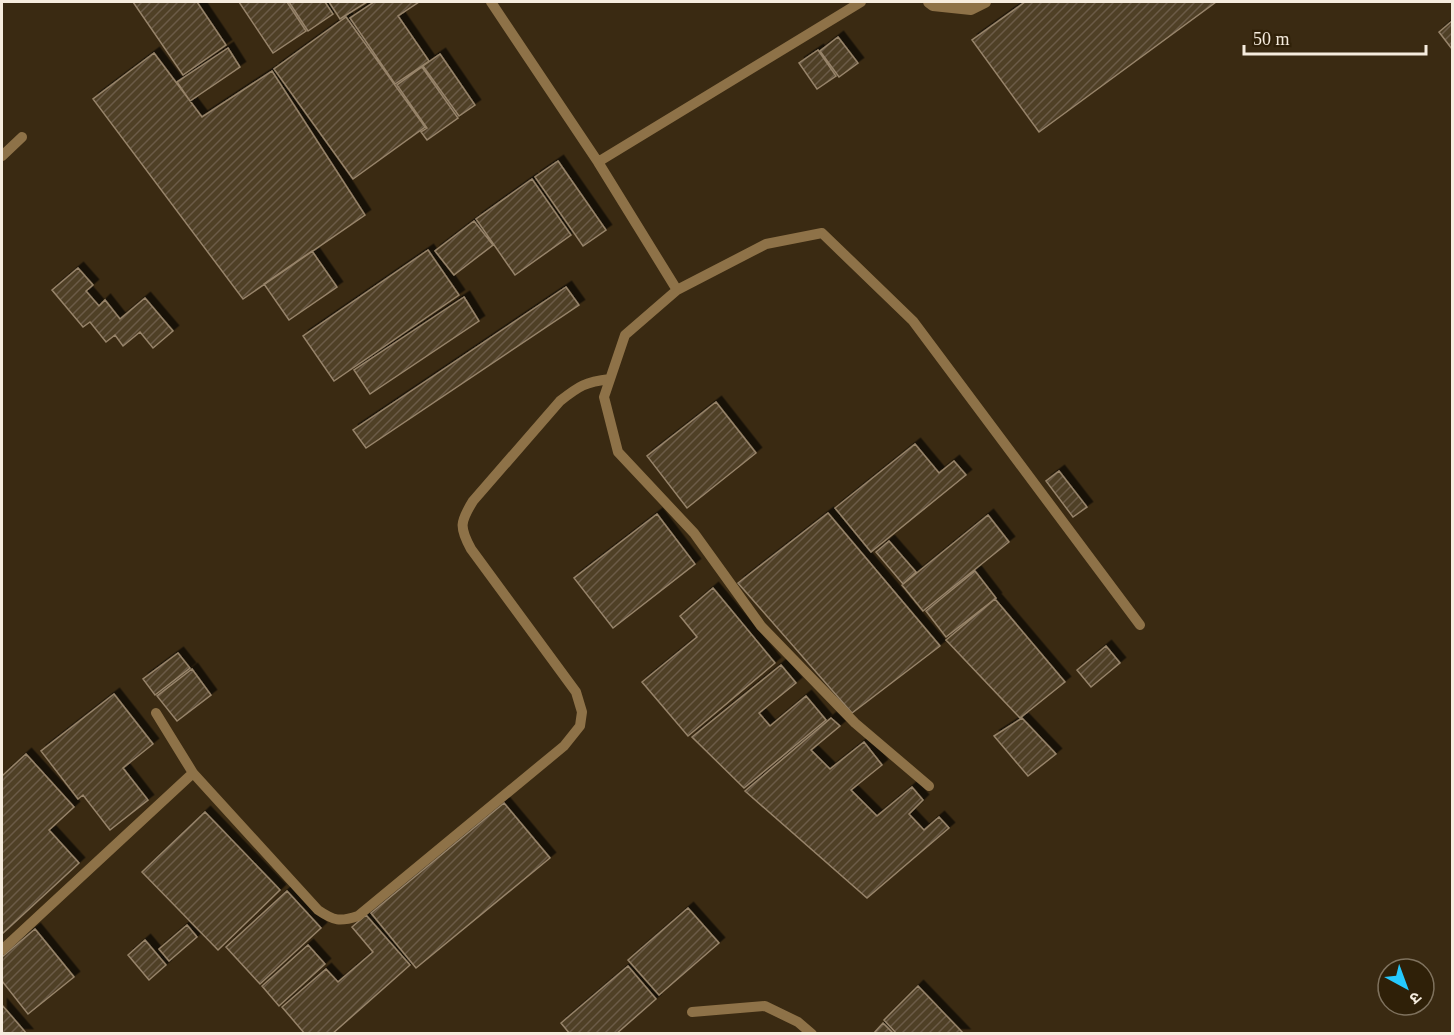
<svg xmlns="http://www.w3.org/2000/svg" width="1454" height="1035" font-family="'Times New Roman','Noto Sans Devanagari',serif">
  <defs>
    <pattern id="building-hatch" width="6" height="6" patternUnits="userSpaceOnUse" patternTransform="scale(1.5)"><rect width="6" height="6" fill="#503f27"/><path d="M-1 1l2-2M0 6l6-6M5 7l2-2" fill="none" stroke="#6a5b46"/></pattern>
    <filter id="shadow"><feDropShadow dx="5.5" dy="-5.5" stdDeviation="0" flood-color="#0009"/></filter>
  </defs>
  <rect width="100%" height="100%" fill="#3a2a12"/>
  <!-- building -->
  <path fill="url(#building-hatch)" stroke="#97846a" stroke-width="1.5" filter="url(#shadow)" d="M133,2H197L226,45L183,75Z
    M239,2H287L306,31L273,53Z
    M289,2H325L333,14L308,31Z
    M329,2H367L340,19Z
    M374,2H419L398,16L429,61L395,84L350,18Z
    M1025,2H1216L1039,132L972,40Z
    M346,17L425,127L353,179L274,69Z
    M1452,21V49L1439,32Z
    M838,37L858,63L839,77L820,51Z
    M228,48L240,67L190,101L177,82Z
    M818,50L836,76L817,89L799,63Z
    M154,53L202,117L272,71L365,215L243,299L93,99Z
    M440,54L475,105L459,116L423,66Z
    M422,67L458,118L427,140L421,132L427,128L397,85Z
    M558,161L606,230L583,246L535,177Z
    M532,179L571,235L515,275L476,219Z
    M474,221L493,245L454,275L435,251Z
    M428,250L459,295L334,381L303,336Z
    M312,251L337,287L289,320L264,284Z
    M78,268L93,285L86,291L99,306L105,300L120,319L145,298L173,331L153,348L140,332L123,346L115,335L106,342L90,322L83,327L52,290Z
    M566,287L579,305L366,448L353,430Z
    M464,297L479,321L370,394L354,370Z
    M716,402L756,453L687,508L647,456Z
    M915,444L939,473L954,461L966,475L871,552L835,508Z
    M1059,471L1087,507L1073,517L1046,481Z
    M828,513L940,646L852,713L738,583Z
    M657,514L695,564L613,628L574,578Z
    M988,515L1009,542L923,611L902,585Z
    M889,541L916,572L903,584L876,552Z
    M975,571L996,598L946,637L926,611Z
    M713,588L775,663L688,736L642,682L697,637L680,616Z
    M995,599L1065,682L1020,718L946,640Z
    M1106,646L1120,663L1091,687L1077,670Z
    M178,653L190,668L155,695L143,679Z
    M781,665L796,683L759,713L770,726L806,696L826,720L744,788L692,737Z
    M192,669L211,695L177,721L157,696Z
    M114,694L153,744L123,768L148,800L110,830L83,795L78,799L41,751Z
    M831,718L840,726L811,750L830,769L864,742L882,765L851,790L877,816L912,787L923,800L909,814L924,830L939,817L949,828L867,898L745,791Z
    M1022,718L1056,754L1028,776L994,736Z
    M26,754L74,807L49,830L79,863L2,934V776Z
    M504,803L550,858L416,968L371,913Z
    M205,812L280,890L218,950L142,872Z
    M287,891L321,928L260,984L226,947Z
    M688,908L719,943L659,995L628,960Z
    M366,915L410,965L332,1034H305L282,1007L326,969L338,982L373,952L352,927Z
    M187,925L197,937L169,961L159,949Z
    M35,929L74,977L28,1014L2,981V957Z
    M145,940L166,965L149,980L128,955Z
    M308,945L325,964L279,1006L262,986Z
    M628,966L656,999L616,1034H570L561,1023Z
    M918,986L964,1034H897L884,1020Z
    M2,1005L27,1034H2Z
    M883,1023L894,1034H873Z"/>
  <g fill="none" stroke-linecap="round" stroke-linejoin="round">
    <!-- service -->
    <path stroke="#8e7248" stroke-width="10" d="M491,2L598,162L677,290L766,244L822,233L913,321L1140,625
      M2,156L22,137
      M598,162L861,2
      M677,290L625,335L604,397L618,452L694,533L761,626L855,723L929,786
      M156,713L193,773L318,910C334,921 340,922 358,916L564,746L580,726L582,712L576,692L471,549C459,527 460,522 473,501L560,401C579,386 585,382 610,379
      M2,950L193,773
      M692,1012L765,1006L798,1022L812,1034"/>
    <!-- minor -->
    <path stroke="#8e7248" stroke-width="12" d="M929,2L933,5L971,9L985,2"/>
  </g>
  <!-- border -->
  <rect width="1454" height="1035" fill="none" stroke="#f6ecde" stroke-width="6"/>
  <!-- north arrow -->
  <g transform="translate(1406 987) rotate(139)"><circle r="28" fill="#2f2008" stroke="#7f725e" stroke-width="1.5"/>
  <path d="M0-4.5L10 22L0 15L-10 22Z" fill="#25c9fe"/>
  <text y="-9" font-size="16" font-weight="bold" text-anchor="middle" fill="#f6ecde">उ</text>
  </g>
  <!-- scale -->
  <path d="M1244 45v9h182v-9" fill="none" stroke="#f6ecde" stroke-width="3"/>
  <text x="1253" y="45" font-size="18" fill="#f6ecde" stroke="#2f2008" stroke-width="4.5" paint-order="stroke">50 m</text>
</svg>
